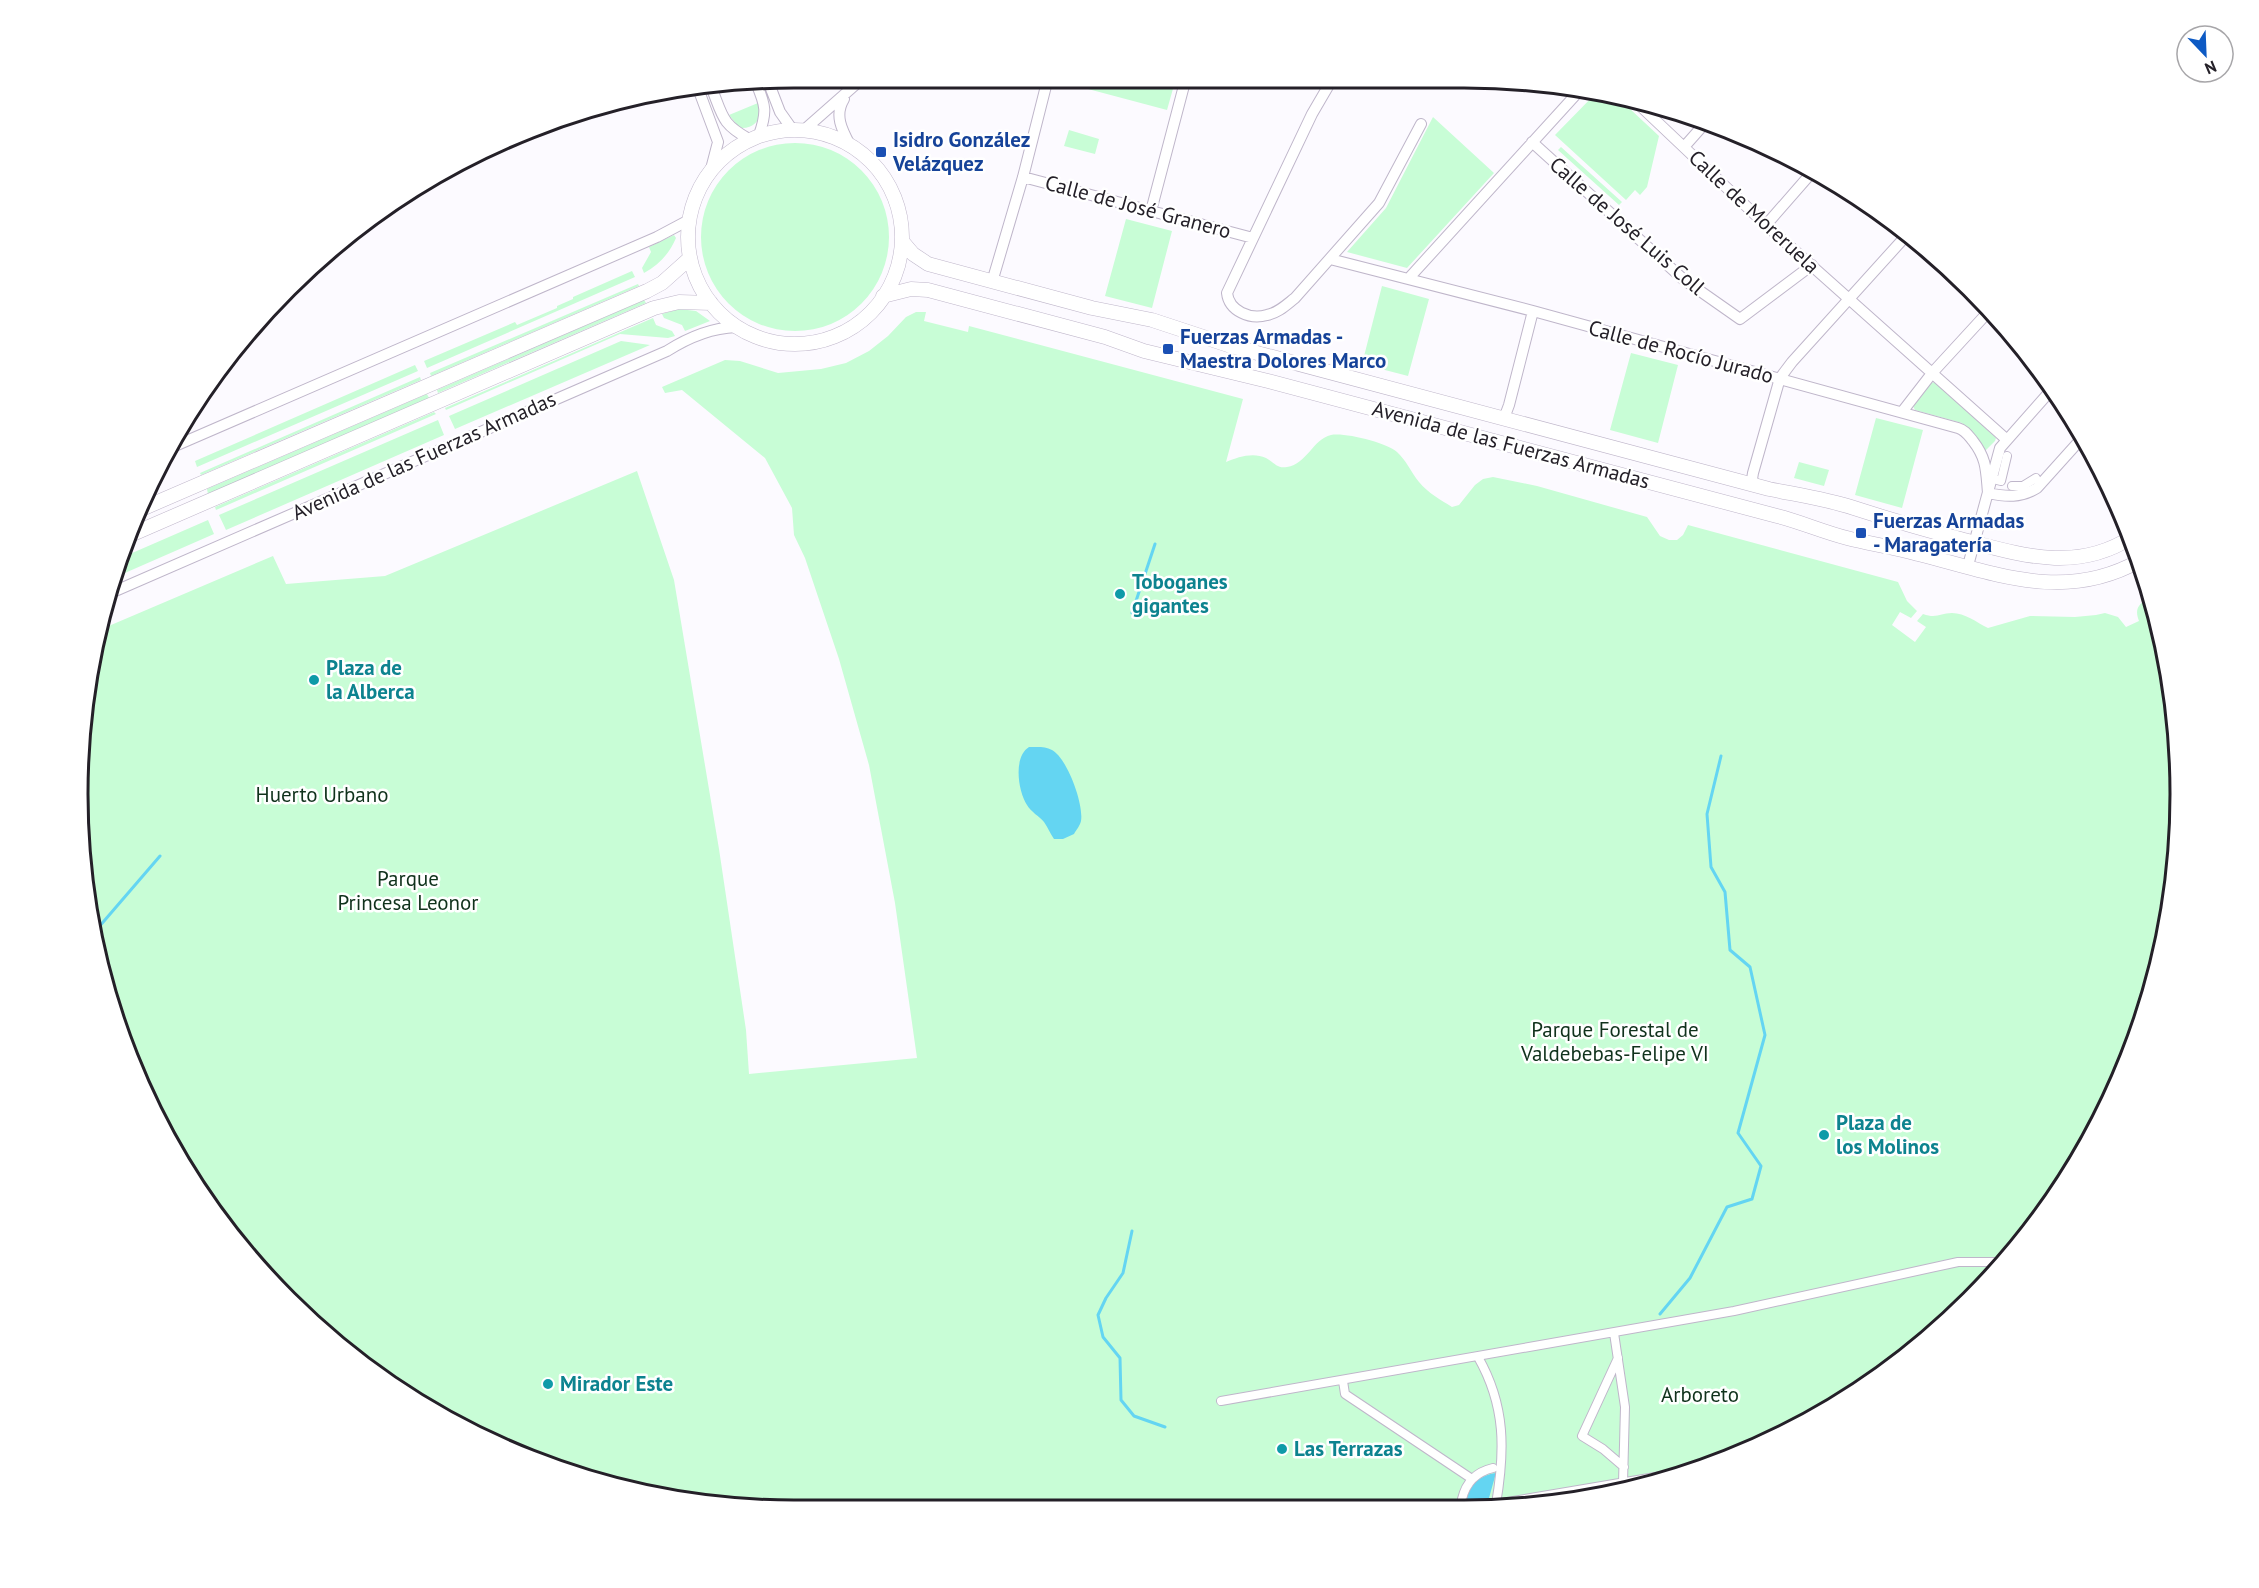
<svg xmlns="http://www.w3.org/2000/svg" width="2259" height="1588" font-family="'PT Sans',sans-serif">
  <rect width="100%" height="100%" fill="#fcfaff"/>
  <!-- green -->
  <path fill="#c8fdd6" d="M1058,78H1176L1167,110L1058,81Z
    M1598,91L1614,94L1659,136L1647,187L1640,195L1635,190L1626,200L1555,135Z
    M758,103C763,116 757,128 742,128L738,126L729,115Z
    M1433,117L1494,173L1407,268L1347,252L1386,208Z
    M1069,130L1099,139L1095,154L1064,146Z
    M701 237a94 94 0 1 1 188 0a94 94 0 1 1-188 0Z
    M1561,147L1622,202L1619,205L1558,150Z
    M1126,219L1172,231L1152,308L1105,296Z
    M674,235L676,238C669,254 659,265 644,273L642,268L651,252L649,247Z
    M632,271L635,277L427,368L424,361L515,322L517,325L557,308V306L573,299V297Z
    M638,284L639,286L431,376L430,373Z
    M1382,286L1429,299L1408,376L1362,364Z
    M644,300L646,303L438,393L437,390Z
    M679,309L696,311L710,321L685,331L682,325L664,318L662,314Z
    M916,312H926L924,321L968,332L969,326L1243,399L1226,462C1238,457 1253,452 1266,458C1274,462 1277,469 1287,467C1307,464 1313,439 1331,435C1344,432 1388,443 1397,452C1406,460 1411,472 1419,482C1428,493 1441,500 1452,507L1459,505L1475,485L1483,479L1493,477L1537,486L1647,517L1660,536L1669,540H1677L1683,535L1688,525L1898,582L1907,601L1917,611L1911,618L1900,612L1892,625L1915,642L1926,627L1917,621L1923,614C1937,619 1940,613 1952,613C1965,613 1976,622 1988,628L2030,616L2075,617L2096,615L2105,613L2118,617L2126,627L2139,621C2134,608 2139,604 2150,597L2167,655L2181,794L2167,934L2126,1068L2060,1192L1971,1301L1863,1389L1782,1436L1604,1496L1465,1510H794L654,1496L520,1455L396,1389L287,1300L199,1192L152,1111L92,933L85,864L88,861L84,857L78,794L84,701L104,628L273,556L286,584L385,576L637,471L674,580L719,849L746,1030L749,1074L917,1058L895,903L869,765L839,659L805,558L794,535L792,508L765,458L682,390L665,393L662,387L725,360L740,361L778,373L821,369L846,363L869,351L888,336L906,317Z
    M653,318L656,325L672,331L675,336L668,338L620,334L446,410L445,408Z
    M621,341L650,345L455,429L449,416Z
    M1631,353L1678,365L1658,443L1610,430Z
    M415,365L418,371L197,467L195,461Z
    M420,377L421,380L201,475L200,473Z
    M1935,382L1996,438L1995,441L1985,451L1962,423L1915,410L1913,406L1931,383Z
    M427,394L429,398L208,494L207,489Z
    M434,412L436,414L216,510L215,507Z
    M1876,418L1923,430L1902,508L1855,495Z
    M438,420L444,435L226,530L219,515Z
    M1799,462L1829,470L1824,486L1794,478Z
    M208,520L214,534L118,576L123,557Z"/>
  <!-- water -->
  <path fill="#64d5f2" d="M1029,747C1037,747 1045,746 1052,750C1067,758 1084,804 1081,821C1080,826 1076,830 1074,834L1063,839H1054C1050,833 1048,828 1044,822C1039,816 1031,812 1027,805C1018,791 1013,757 1029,747Z
    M1496,1473L1489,1498L1466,1501C1471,1484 1478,1476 1496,1473Z"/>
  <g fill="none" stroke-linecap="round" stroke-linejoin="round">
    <!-- stream -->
    <path stroke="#64d5f2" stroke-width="3" d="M1132,613L1155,544
      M92,935L160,856
      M1132,1231L1123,1273L1106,1298L1098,1315L1103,1337L1120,1358L1121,1400L1134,1416L1165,1427
      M1660,1314L1690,1278L1727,1207L1752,1199L1761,1166L1738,1133L1765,1035L1750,967L1730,950L1725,892L1711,867L1707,814L1721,756"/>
    <defs>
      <path id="pedestrian" d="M1997,480L2001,481L2007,456
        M2012,486H2023L2036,478
        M1614,1333L1625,1407L1623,1483
        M1478,1357C1506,1406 1505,1451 1496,1504
        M1618,1358L1582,1436L1603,1449L1624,1467
        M1343,1381L1345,1394L1472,1479
        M1221,1401L1734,1311L1958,1262H2003
        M1462,1499C1466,1482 1476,1472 1493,1468
        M1460,1510L1667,1475"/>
      <path id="minor" d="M1333,78L1312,114L1227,293C1229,311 1250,320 1267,315C1278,313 1286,305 1295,298L1379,203L1421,124
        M768,81L780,112L792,129
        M756,83C766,106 767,112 759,135
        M712,89C723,117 722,124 749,139
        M699,91L718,142L711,169
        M844,99C834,115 842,130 850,145
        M1634,100L1766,225L2006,439
        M804,130L863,78
        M1532,142L1683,279L1740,319L1812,265
        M1684,147L1707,121
        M1023,177L1253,238
        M1151,211L1186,78
        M1766,225L1814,170
        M1330,259L1533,311L1958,428C1965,430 1968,435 1973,441C1987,459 1986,471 1988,493
        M1409,278L1581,89
        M992,282L1023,177L1048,78
        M1902,412L1933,372L1990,310
        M1502,417L1506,413L1509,405L1533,311
        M168,449L657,237L689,220
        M1755,485L1752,479L1753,473L1780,378L1792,362L1905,237
        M1988,493C2006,497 2021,498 2037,488L2082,438
        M1970,567L1969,562L2000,448L2053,388
        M113,592L667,351C689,337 711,328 736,327"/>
      <path id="tertiary" d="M688 237a107 107 0 1 1 214 0a107 107 0 1 1-214 0Z
        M902,241L913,254L928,264L1092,308L1152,320L1231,346L1769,489C1798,495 1826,499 1854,508C1891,520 1927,530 1964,540C2022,555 2076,573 2132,537
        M883,296L911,289L928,290L1105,337L1144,351L1268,381L1777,516C1801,522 1823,532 1847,538C1870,544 1894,547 1918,554C1994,573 2064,603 2139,561
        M137,511L647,291L662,283L690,258
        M128,536L654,308L679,302L711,303"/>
    </defs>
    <!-- pedestrian casing -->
    <use href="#pedestrian" stroke="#bfb6ca" stroke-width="10"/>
    <!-- minor casing -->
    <use href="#minor" stroke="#bfb6ca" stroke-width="12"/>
    <!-- tertiary casing -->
    <use href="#tertiary" stroke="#bfb6ca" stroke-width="15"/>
    <!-- pedestrian -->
    <use href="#pedestrian" stroke="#fff" stroke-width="8"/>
    <!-- minor -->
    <use href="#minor" stroke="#fff" stroke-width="10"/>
    <!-- tertiary -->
    <use href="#tertiary" stroke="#fff" stroke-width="14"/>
  </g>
  <!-- markers -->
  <g fill="#1a4fb4" stroke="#fff" stroke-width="2">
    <rect x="875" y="146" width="12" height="12" rx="3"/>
    <rect x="1162" y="343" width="12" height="12" rx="3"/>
    <rect x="1855" y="527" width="12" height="12" rx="3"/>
  </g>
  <g fill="#0f9aa8" stroke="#fff" stroke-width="2">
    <circle cx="1120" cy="594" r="6"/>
    <circle cx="314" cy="680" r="6"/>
    <circle cx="1824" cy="1135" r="6"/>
    <circle cx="548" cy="1384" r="6"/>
    <circle cx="1282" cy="1449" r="6"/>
  </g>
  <g text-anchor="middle" stroke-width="5" stroke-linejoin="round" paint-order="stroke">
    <!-- transit labels -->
    <g font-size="21" font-weight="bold" fill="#164399" stroke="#fff" text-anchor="start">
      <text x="893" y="147">Isidro González<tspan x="893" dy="24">Velázquez</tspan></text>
      <text x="1180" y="344">Fuerzas Armadas -<tspan x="1180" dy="24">Maestra Dolores Marco</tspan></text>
      <text x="1873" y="528">Fuerzas Armadas<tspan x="1873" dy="24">- Maragatería</tspan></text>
    </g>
    <!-- street labels -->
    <g font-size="21" fill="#242028" stroke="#fff">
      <text transform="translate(1138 207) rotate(15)" y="7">Calle de José Granero</text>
      <text transform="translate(1754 212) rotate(43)" y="7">Calle de Moreruela</text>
      <text transform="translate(1627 226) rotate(41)" y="7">Calle de José Luis Coll</text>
      <text transform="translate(1681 352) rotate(15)" y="7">Calle de Rocío Jurado</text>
      <text transform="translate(1511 445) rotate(15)" y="7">Avenida de las Fuerzas Armadas</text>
      <text transform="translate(424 456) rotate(-24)" y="7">Avenida de las Fuerzas Armadas</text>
    </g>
    <!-- culture labels -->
    <g font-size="21" font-weight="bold" fill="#0d838f" stroke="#fff" text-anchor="start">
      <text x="1132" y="589">Toboganes<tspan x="1132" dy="24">gigantes</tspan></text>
      <text x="326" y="675">Plaza de<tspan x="326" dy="24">la Alberca</tspan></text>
      <text x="1836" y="1130">Plaza de<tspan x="1836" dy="24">los Molinos</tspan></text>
      <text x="560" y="1391">Mirador Este</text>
      <text x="1294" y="1456">Las Terrazas</text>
    </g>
    <!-- park labels -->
    <g font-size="21" fill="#10321c" stroke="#fff">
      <text x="322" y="802">Huerto Urbano</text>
      <text x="408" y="886">Parque<tspan x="408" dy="24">Princesa Leonor</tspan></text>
      <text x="1615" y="1037">Parque Forestal de<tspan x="1615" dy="24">Valdebebas-Felipe VI</tspan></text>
      <text x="1700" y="1402">Arboreto</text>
    </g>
  </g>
  <!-- crop -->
  <path d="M0 0H2259V1588H0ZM794 88H1464A706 706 0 0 1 2170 794V794A706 706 0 0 1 1464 1500H794A706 706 0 0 1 88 794V794A706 706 0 0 1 794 88Z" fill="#fff" fill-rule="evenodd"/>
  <path fill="none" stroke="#242028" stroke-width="3" d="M794 88H1464A706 706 0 0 1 2170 794V794A706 706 0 0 1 1464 1500H794A706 706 0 0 1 88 794V794A706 706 0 0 1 794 88Z"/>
  <!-- north arrow -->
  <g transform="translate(2205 54) rotate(157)"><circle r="28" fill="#ffffff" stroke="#a7a6a9" stroke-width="1.5"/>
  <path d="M0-4.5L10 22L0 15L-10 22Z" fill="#0d5ac4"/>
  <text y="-9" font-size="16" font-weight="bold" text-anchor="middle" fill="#242028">N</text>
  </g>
</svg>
